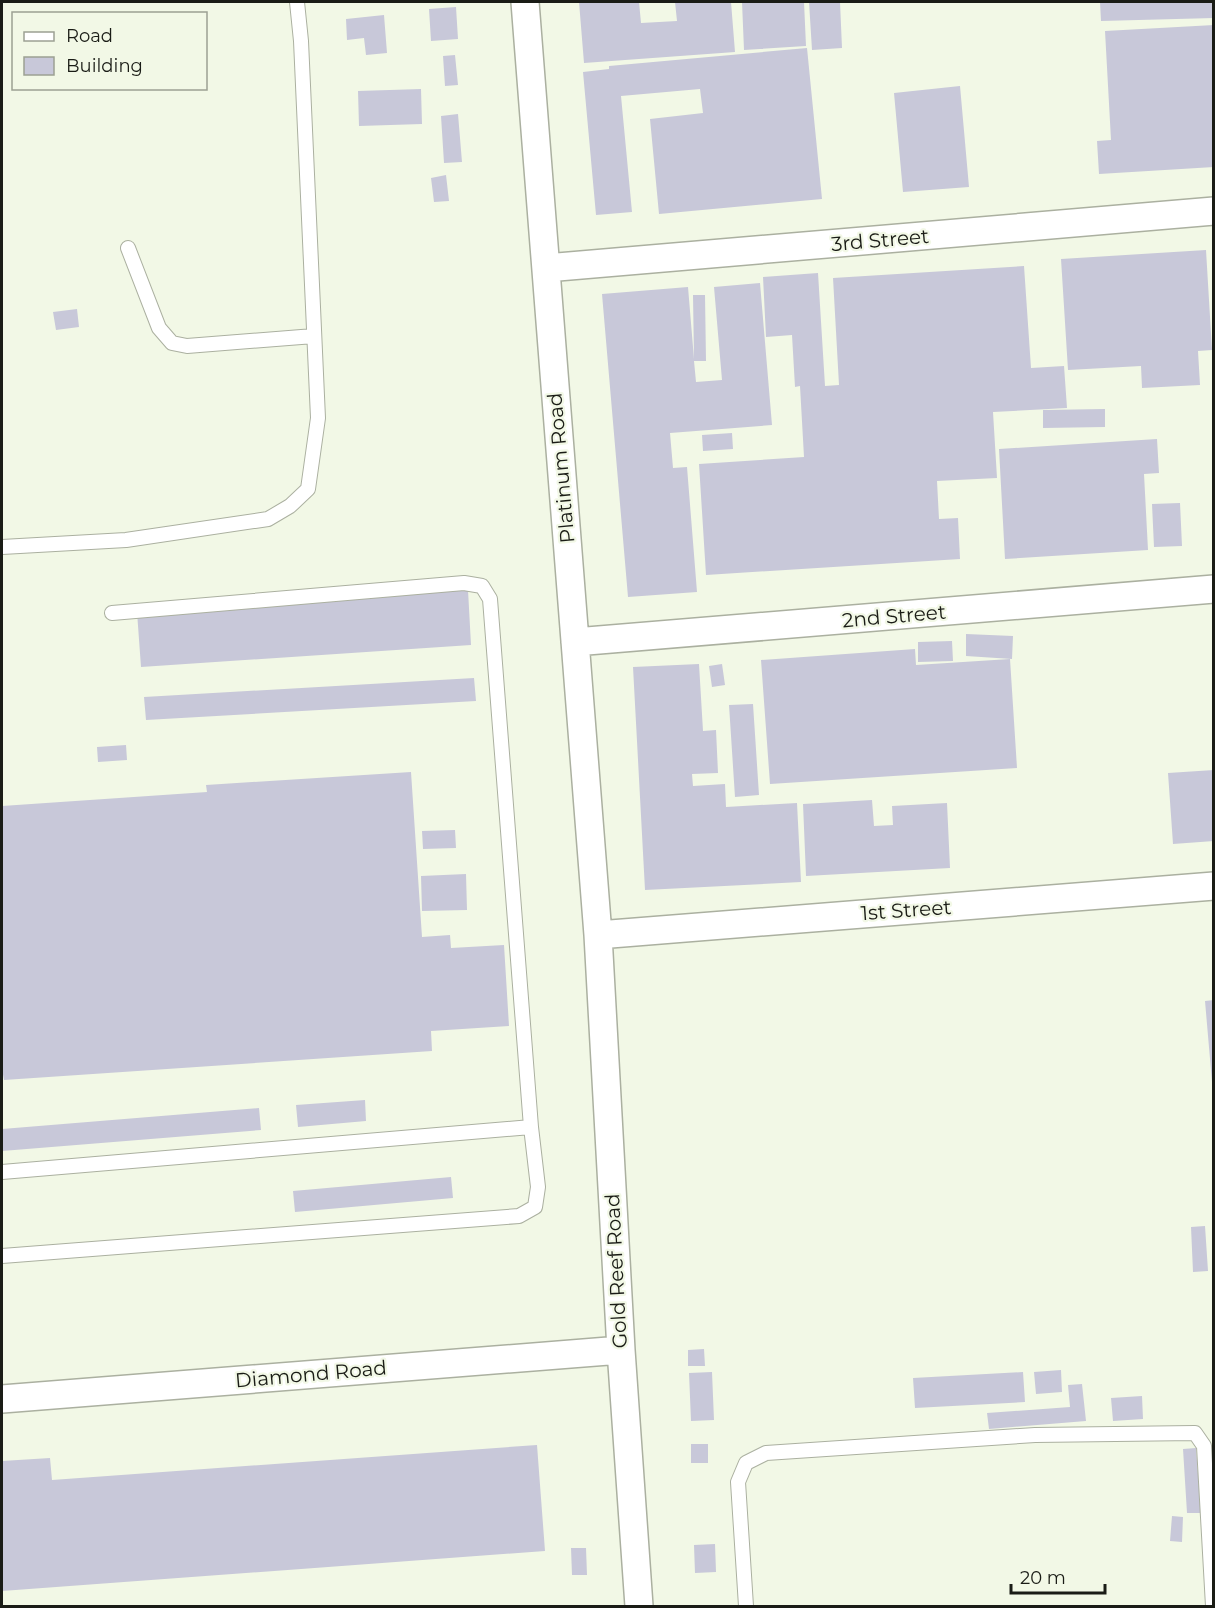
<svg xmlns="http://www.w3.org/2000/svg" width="1215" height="1608" font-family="Montserrat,sans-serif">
  <rect width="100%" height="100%" fill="#f2f8e6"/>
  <!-- building -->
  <path fill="#c8c8d9" d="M579,2H639L641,23L677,21L675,2H731L735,52L584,63Z
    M742,2H804L806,46L744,50Z
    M809,2H840L842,48L812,50Z
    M1100,2H1214V18L1101,21Z
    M456,7L458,39L431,41L429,9Z
    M384,15L387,53L366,55L364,38L347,40L346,19Z
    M1214,25V167L1099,174L1097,141L1111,140L1105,31Z
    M807,48L822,199L659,214L650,119L703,113L700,89L621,96L632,212L596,215L583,72L609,69V66Z
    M455,55L458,85L445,86L443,56Z
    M960,86L969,187L903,192L894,93Z
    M421,89L422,124L359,126L358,91Z
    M458,114L462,162L444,163L441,116Z
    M446,175L449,201L434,202L431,178Z
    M1206,250L1212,350L1198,351L1200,385L1142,388L1141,366L1068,370L1061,259Z
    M1024,266L1031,368L1064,366L1067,408L993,412L997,478L937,481L939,519L958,518L960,559L706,575L699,464L804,457L800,386L795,387L792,335L766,337L763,277L818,273L825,386L839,385L833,278Z
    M760,283L772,425L670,433L673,468L687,467L697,592L628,597L602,294L688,287L694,359L693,295H705L706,361H694L696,382L722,380L714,287Z
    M77,309L79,327L56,330L53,312Z
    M1105,409V427L1043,428V410Z
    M732,433L733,449L703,451L702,435Z
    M1157,439L1159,473L1144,474L1148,550L1005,559L999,449Z
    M1180,503L1182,546L1154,547L1152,504Z
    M468,590L471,645L141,667L137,612Z
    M966,634L1013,636L1012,659L966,656Z
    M952,641L953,661L918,662V642Z
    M915,649L916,665L1010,659L1017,768L770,784L761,660Z
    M699,664L703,731L716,730L718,773L692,774L693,786L725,784L726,807L797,803L801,882L645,890L633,667Z
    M722,664L725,685L712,687L709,666Z
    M474,678L476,701L146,720L144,697Z
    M753,704L759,795L735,797L729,705Z
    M126,745L127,760L98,762L97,747Z
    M1214,770V841L1173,844L1168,773Z
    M411,772L422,937L450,935L451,948L504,945L509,1026L431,1031L432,1051L4,1080L2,1069V806L207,792L206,785Z
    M872,800L874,826L893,825L892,806L947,803L950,868L806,876L803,804Z
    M455,830L456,848L423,849L422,831Z
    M466,874L467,910L422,911L421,876Z
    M1214,1000V1082H1212L1205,1001Z
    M365,1100L366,1121L298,1127L296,1105Z
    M259,1108L261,1130L2,1151V1129Z
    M451,1177L453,1198L295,1212L293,1191Z
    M1205,1226L1208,1271L1193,1272L1191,1227Z
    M704,1349L705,1366H688V1350Z
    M1061,1370L1062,1392L1036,1394L1034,1372Z
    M712,1372L714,1420L691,1421L689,1373Z
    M1023,1372L1025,1402L915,1408L913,1378Z
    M1082,1384L1086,1421L989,1429L987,1413L1070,1407L1068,1385Z
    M1142,1396L1143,1419L1113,1421L1111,1398Z
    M691,1444H708V1463H691Z
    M537,1445L545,1551L2,1591V1461L50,1458L52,1480Z
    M1196,1448L1201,1513H1187L1183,1449Z
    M1172,1516L1183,1517L1182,1542L1170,1541Z
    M715,1544L716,1572L695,1573L694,1545Z
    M571,1548H586L587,1575H572Z"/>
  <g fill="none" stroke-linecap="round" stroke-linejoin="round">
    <defs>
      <path id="lane" d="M128,248L159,328L172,343L187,346L314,336
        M2,547L126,540L268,519L290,506L308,489L318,418L301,41L297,2
        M2,1172L531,1127
        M2,1256L519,1216L535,1207L538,1187L531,1127L490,599L482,586L464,583L112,613
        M746,1606L738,1482L746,1463L766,1453L1035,1435L1195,1433L1204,1446L1213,1606"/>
      <path id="street" d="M525,2L598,935L621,1350L639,1606
        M546,268L1214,211
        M575,642L1214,589
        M598,935L1214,886
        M2,1399L621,1350"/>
    </defs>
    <!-- lane casing -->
    <use href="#lane" stroke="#abb0a0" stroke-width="16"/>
    <!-- street casing -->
    <use href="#street" stroke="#abb0a0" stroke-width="30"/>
    <!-- lane -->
    <use href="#lane" stroke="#fff" stroke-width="14"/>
    <!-- street -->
    <use href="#street" stroke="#fff" stroke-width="27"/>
  </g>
  <g text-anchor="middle" stroke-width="4.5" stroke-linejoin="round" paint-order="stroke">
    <!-- street labels -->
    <g font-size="20" fill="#1a1c16" stroke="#f2f8e6">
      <text transform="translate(880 240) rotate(-5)" y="7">3rd Street</text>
      <text transform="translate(561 468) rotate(-95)" y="7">Platinum Road</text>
      <text transform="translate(894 616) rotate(-5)" y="7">2nd Street</text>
      <text transform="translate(906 910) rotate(-4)" y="7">1st Street</text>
      <text transform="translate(616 1271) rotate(-93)" y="7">Gold Reef Road</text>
      <text transform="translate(311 1374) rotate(-5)" y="7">Diamond Road</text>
    </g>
  </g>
  <!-- border -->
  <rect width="1215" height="1608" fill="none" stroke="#1a1c16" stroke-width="6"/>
  <!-- legend -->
  <rect x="12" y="12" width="195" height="78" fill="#f2f8e6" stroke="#9ca093" stroke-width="1.5"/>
  <rect x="24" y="32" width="30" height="9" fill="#ffffff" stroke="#9ca093" stroke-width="1.5"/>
  <text x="66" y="42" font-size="18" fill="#1a1c16">Road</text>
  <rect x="24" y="57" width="30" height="18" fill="#c8c8d9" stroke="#9ca093" stroke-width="1.5"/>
  <text x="66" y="72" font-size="18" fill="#1a1c16">Building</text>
  <!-- scale -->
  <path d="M1011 1584v9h94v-9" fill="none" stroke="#1a1c16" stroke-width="3"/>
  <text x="1020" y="1584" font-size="18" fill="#1a1c16" stroke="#f2f8e6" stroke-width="4.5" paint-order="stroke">20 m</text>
</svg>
